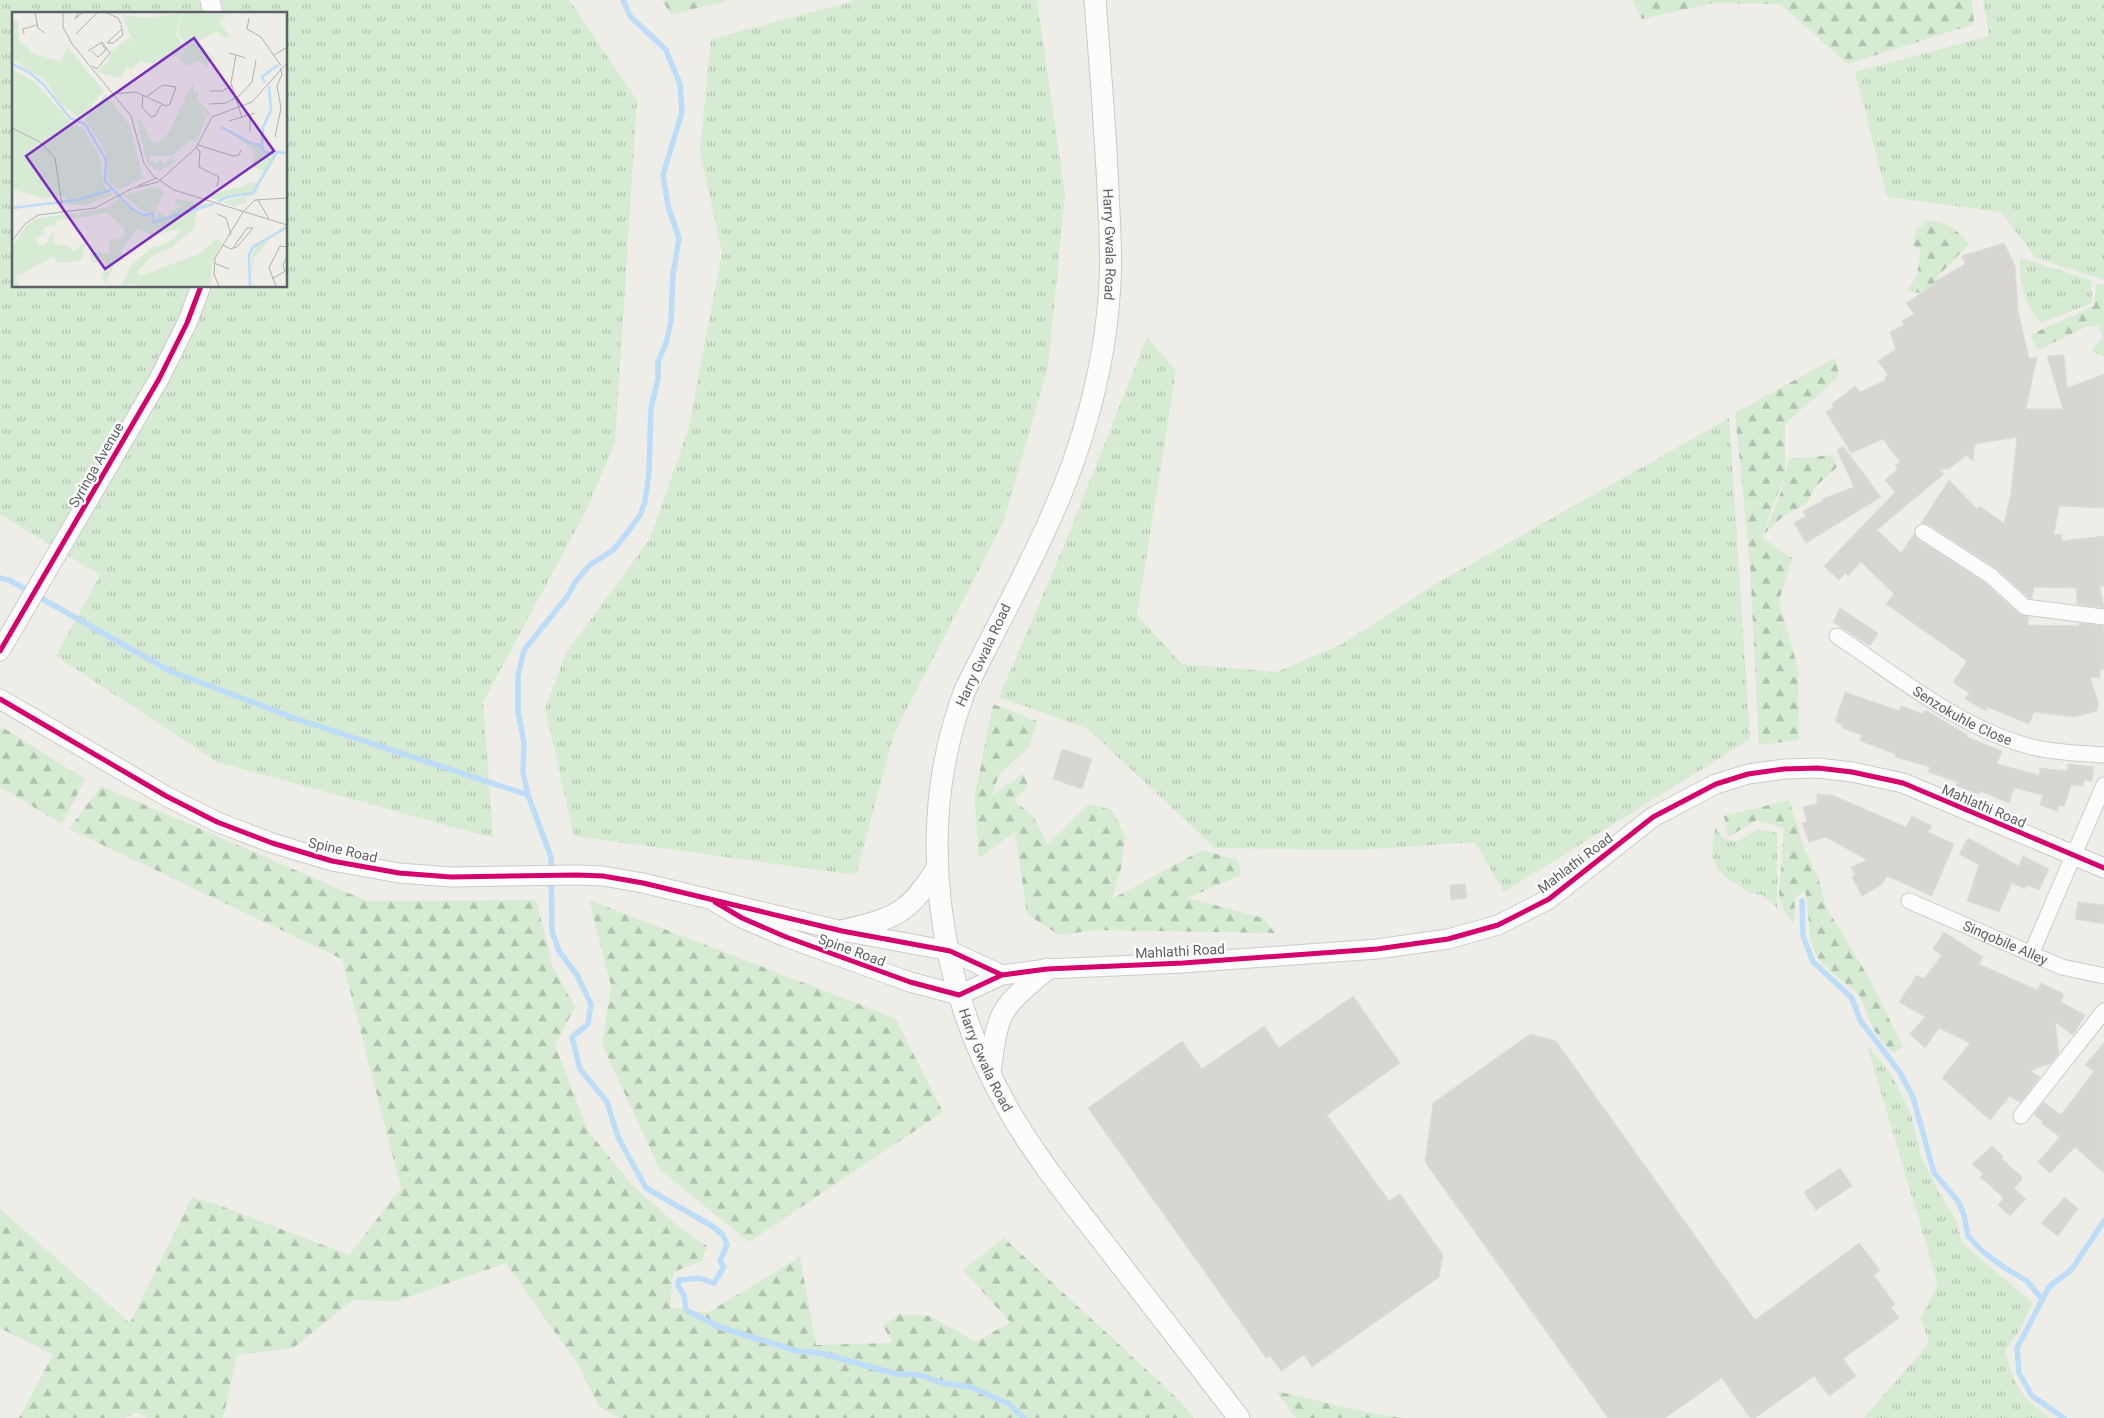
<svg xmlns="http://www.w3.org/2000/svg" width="2104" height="1418" font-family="Roboto,sans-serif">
  <defs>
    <pattern id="grass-tufts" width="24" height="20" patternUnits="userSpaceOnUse" patternTransform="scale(1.25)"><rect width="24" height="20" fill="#d6ead4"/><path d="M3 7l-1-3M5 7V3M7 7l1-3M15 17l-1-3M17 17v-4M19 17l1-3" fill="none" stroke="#b1c1b0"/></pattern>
    <pattern id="forest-firs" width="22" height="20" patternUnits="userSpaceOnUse" patternTransform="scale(1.25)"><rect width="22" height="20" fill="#d6ead4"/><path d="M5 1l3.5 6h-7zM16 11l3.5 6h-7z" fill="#b1c1b0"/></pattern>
  </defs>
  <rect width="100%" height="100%" fill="#eeede8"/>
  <!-- grass -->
  <path fill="url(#grass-tufts)" fill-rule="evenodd" d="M0,0H569L637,100L615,442L587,509L483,702L493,838L217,762L56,656L100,575L0,514ZM14,14H286V286H14Z
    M858,0H1037L1065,195L1048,367L1003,523L894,734L856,875L574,836L545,709L566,653L650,539L689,427L722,252L700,152L711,39Z
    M1983,0H2104V280L2036,258L2001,212L1887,197L1855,72L1989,36Z
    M2020,258L2091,280L2092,303L2040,323C2024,301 2019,286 2020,258Z
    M1147,337L1176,371L1137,615L1182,664L1277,672L1342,644L1434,585L1729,418L1750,739L1504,892L1475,842L1359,850L1215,848L1088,729L999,697L1066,541Z
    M1715,827L1723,838L1736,842L1758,829L1777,833V908L1762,895C1752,895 1748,891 1740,886C1710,869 1710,859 1715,827Z
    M1867,1045L1892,1075L1911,1115L1921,1157L1940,1194L1956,1220L1962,1243L2033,1303L2020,1330L2005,1350C2014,1386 2020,1395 2049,1418H1864L1929,1343L1921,1318L1938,1284Z"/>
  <!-- forest -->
  <path fill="url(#forest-firs)" d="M662,0H729L671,15Z
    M1633,0H1972L1974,24L1848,64L1780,4L1713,3L1642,19Z
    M1927,220C1946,222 1957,229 1969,244L1940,274L1928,294L1907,291L1917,276L1921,250L1913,245L1916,231Z
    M2096,284L2104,285V357L2091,350L2103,337L2098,326H2088L2038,350L2030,335L2094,306Z
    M1835,358L1839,376L1785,424V475L1761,537L1792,558L1779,601L1798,669L1799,740L1759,745L1750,564L1735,413Z
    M1833,455L1837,467L1815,487L1807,503L1781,518L1764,534L1781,492L1789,459Z
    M993,704L1037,721L1029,747L999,774L992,795L1023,774L1028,785L1014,801L1033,816L1047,844L1089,804L1112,810L1125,836L1121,868L1112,899L1202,850L1238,860L1241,875L1188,898L1263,918L1275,933L1096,930L1059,935L1027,914L1015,832L978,858L975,795Z
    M0,726L85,779L62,824L0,787Z
    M101,786L367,901L536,900L553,967L575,1007L555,1045L588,1131L633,1186L678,1226L707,1246L702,1261L673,1272L670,1307L707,1313L800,1257L816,1345L893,1343L883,1326L899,1314L930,1316L976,1342L1010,1322L963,1270L1004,1238L1179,1400L1193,1418H620L599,1407L579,1366L506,1263L397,1301L353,1300L293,1348L237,1355L223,1418H148L136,1412L125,1418H19L53,1355L0,1328V1209L130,1323L192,1197L221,1206L349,1255L401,1188L342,959L69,829Z
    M1789,800L1805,851L1818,877L1826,907L1869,978L1903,1047L1893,1053C1884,1043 1875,1034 1870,1022C1866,1014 1864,1001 1858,994C1844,979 1821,969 1813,948C1807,929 1810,910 1805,891L1795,897L1794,924L1785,913L1779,897L1784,828L1757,820L1728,837L1724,816Z
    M589,900L895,1018L943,1112L749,1242L660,1170L602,1044L611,986Z
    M1276,1391L1365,1412L1402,1418H1296Z"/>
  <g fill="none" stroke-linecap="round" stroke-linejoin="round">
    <!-- stream -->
    <path stroke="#bcdcf8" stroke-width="5.5" d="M623,0L630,16L666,50L680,84L682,112L663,175L668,206L679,238L673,275L671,321L666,343L658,362V379L651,408L649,473L645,502L640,515L627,533L613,550L590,565L576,581L567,597L524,650L518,676V712L524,743L523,772L528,795L551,857L552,931L559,951L577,975L591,1004L588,1024L572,1037L580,1069L607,1102L618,1137L646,1188L712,1226L723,1235L727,1245L720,1261L724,1267L714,1283L699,1278L679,1280L678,1286L684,1295L686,1310L719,1327L797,1351L820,1353L897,1374L920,1375L943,1383L971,1387L1009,1404L1024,1418
      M0,578L9,580L170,671L297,719L528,795
      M1802,901L1803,936L1813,962L1852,998L1860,1020L1899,1071L1913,1097L1934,1173L1958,1201L1964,1215L1968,1236L1981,1250L2005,1268L2027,1281L2042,1299
      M2064,1418L2032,1396L2019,1373L2017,1348L2049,1287L2072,1269L2104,1221"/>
  </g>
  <!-- building -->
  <path fill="#d7d6d3" stroke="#dddcd8" d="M2004,243L2015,266L2018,311L2029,358L2037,357L2026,409H2063L2047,356L2064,355L2067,388L2104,374V508L2059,506L2054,534L2062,535L2061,541L2104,536V586H2100L2104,608L2077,604L2076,588L2034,587L2032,598H2029L1996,568L1928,524L1921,523L1949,480L1977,509L1979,506L2004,523L2011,494L2017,437L1975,444L1973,461L1966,455L1949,469H1938L1944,474L1877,530L1901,553L1914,534L1918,540L1985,583L2019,614L2029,617L2027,625L2079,626V623L2104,626V669H2100V678L2090,677L2098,702L2097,711L2074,717L2034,712L2029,724L1987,707L1986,711L1965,699L1969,693L1953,682L1967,661L1886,604L1894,594L1861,562L1848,576L1845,573L1839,580L1824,566L1895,492L1885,480L1898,469L1895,465L1900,462L1883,439L1851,453L1826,412L1834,407L1832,404L1855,386L1860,392L1886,380L1885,377L1888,375L1878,361L1896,349L1890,332L1904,325L1902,321L1914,314L1906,303L1935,284L1934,282L1965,264L1962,256Z
    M1843,446L1881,497L1806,543L1794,523L1806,516L1803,511L1822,501V499L1854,487L1837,450Z
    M1840,608L1878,633L1870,646L1833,622Z
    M1845,692L1899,711L1901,706L1923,714L1925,710L1968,735L1967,737L2002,751L1997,764L2039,775L2040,768L2067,771L2068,764L2094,767L2092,781L2084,780L2083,786L2071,785L2064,807L2059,805L2057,811L2040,805L2043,795L2014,788L2009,803L1980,791L1979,794L1956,786L1958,782L1928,772L1930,767L1895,757L1896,754L1860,741L1862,735L1842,728L1843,725L1835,722Z
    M1062,749L1092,759L1082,789L1053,779Z
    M1817,794L1832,795L1906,827L1912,816L1932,826L1928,832L1954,844L1932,896L1887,876L1881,885L1862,896L1852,877L1855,875L1851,867L1867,860L1826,837L1809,842L1802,823L1807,822L1803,807L1817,804Z
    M1968,838L2019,866L2023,856L2049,869L2039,890L2027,885L2025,889L2012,883L1999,912L1967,901L1979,865L1959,854Z
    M1465,884L1467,898L1451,900L1450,885Z
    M2078,902L2104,905V924L2075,919Z
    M1944,932L1983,957L1979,964L2037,990L2041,983L2064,994L2061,1002L2085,1015L2073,1035L2055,1022L2059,1053L2051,1063L2030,1071L2040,1077L2020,1103L2010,1096L1990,1120L1942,1078L1970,1043L1939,1028L1925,1048L1910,1034L1925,1017L1899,1002L1917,975L1924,979L1942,955L1933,949Z
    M1353,996L1400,1063L1327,1115L1389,1201L1400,1194L1443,1255L1439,1277L1312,1367L1304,1355L1281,1371L1270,1356L1266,1358L1088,1108L1182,1041L1202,1069L1264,1026L1279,1048Z
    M1530,1034L1556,1041L1755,1320L1859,1243L1880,1270L1874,1275L1895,1304L1891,1307L1899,1318L1843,1359L1856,1376L1829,1396L1814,1376L1755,1418H1750L1722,1378L1665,1418H1608L1425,1162L1433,1103Z
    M2104,1043V1173L2075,1147L2050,1173L2038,1162L2060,1137L2041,1123L2043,1122L2034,1114L2044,1102L2061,1115L2094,1071L2085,1065Z
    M1992,1146L2003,1156L2001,1158L2023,1178L2014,1188L2026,1199L2010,1216L1998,1205L2004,1198L1980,1177L1983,1174L1972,1164Z
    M1840,1168L1852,1186L1816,1210L1804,1192Z
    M2065,1197L2078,1209L2058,1236L2041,1223Z"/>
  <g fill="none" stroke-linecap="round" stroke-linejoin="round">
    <defs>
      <g id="minor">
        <path d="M1923,532L1991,576L2025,607L2104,617"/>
        <path id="s1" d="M1837,636C1899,677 1959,728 2032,747C2055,753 2080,753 2104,755"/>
        <path id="s2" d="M1909,901L2062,967L2104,976"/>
        <path d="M2031,954L2104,785"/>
        <path d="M2021,1116L2104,1011"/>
      </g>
      <path id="tertiary" d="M210,0L213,14
        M0,651L159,379L187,323L201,286
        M0,699L166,796L217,822L272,843L332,861L399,873L451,877L577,875L603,876L643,883L842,931L950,951L1002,975
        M715,902L742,918L786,937L910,982L959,995L1002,975L1047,969L1183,963L1377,949L1448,939L1498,925L1549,899L1653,817L1716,784L1748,774L1784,769L1818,768L1852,772L1903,783L2104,868"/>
      <g id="secondary">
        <path id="s3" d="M1095,0C1100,63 1105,126 1108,189C1109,220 1112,252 1110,283C1107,342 1094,402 1075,457C1047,537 1003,613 965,690C914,825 936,982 1007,1107C1034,1155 1069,1198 1103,1242C1148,1300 1194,1359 1239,1418"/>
        <path d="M842,931C894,918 908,915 937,868"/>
        <path d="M990,1073C998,1009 999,1010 1047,969"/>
      </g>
    </defs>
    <!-- minor casing -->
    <use href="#minor" stroke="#cbcbca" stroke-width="17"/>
    <!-- tertiary casing -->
    <use href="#tertiary" stroke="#cbcbca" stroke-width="21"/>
    <!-- secondary casing -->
    <use href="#secondary" stroke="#c9cac8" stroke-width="23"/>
    <!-- minor -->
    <use href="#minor" stroke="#fcfcfc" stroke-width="15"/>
    <!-- tertiary -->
    <use href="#tertiary" stroke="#fcfcfc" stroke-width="19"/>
    <!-- secondary -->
    <use href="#secondary" stroke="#fcfcfc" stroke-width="21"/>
    <defs>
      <path id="cycleway" d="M0,651L159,379L187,323L201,286
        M0,699L166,796L217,822L272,843L332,861L399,873L451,877L577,875L603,876L643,883L842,931L950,951L1002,975
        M715,902L742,918L786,937L910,982L959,995L1002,975L1047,969L1183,963L1377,949L1448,939L1498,925L1549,899L1653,817L1716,784L1748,774L1784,769L1818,768L1852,772L1903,783L2104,868"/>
    </defs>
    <!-- cycleway casing -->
    <use href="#cycleway" stroke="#fff" stroke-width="8"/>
    <!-- cycleway -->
    <use href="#cycleway" stroke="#d6006c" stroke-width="5"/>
  </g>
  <g text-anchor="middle" stroke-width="4.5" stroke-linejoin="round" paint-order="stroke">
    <!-- street labels -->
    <g font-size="14" fill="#5d6166" stroke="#fff">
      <text dy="5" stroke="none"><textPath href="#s3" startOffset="245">Harry Gwala Road</textPath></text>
      <text transform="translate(96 465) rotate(-60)" y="5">Syringa Avenue</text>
      <text transform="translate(983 655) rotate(-65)" y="5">Harry Gwala Road</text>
      <text dy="5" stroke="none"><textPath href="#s1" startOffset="149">Senzokuhle Close</textPath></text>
      <text transform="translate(1984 806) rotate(23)" y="5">Mahlathi Road</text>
      <text transform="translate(343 850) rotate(13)" y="5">Spine Road</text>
      <text transform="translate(1575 863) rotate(-37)" y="5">Mahlathi Road</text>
      <text dy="5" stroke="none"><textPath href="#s2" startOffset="105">Sinqobile Alley</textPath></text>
      <text transform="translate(852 950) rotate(20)" y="5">Spine Road</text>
      <text transform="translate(1180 951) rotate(-3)" y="5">Mahlathi Road</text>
      <text dy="5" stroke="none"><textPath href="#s3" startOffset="1100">Harry Gwala Road</textPath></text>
    </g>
  </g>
  <!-- overview -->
  <g transform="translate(12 12)">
    <rect width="275" height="275" fill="#eeede8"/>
    <path d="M171,1L216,3L207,9L217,24L213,26L205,20L185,29L203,47L197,49L195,55L186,49L176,54L166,46L175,35L166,20ZM0,57L23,70L60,112L71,116L88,145L92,173L100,183L74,193H55L54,184L30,186L0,177ZM176,80L195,105L184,131L179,128L159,144H133L125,106L129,108L139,129L146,131L157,120ZM94,82L118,114L131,166L107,178L97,170L93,139L73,107ZM222,123L241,133L250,134L254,142L263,143L248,170L252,158L242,156L241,138Z" fill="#d6ead4"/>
    <path d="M170,1L164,23L173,35L165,45L157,44L146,53L128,49L119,57L115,55L108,66L85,60L96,49L99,40L118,25L129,49L110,3L135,6ZM0,9H6L7,30L16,35L17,40L49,50L55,35L92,79L68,107L47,90L34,69L0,47ZM181,70L182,80L187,78L185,88L199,102L196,105L176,80ZM137,143L138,151L139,148L145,152L148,146L153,153L161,143L160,149L168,147L147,159L136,153L133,144ZM235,170H247L241,179L207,188L194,184L235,173ZM250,172L244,182L234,186V190L222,194L210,190L242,182ZM143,175L152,180L143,201L132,200L111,183ZM107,186L124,201L140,204L141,211L148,199L155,206L159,199L167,196L168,193L162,191L164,187L197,193L185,198L182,217L160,235L139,245L125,260L128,264L187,242L205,227L210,230L200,253L198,274H123L125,271L110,274L118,254L142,234H151L168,221L167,217L141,223L125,217L109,239L112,248L104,249L94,270L90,268L94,249L81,251L77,244L80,240L98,242L96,229L112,225V216L95,201L66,206V201L94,195ZM64,201L65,206L46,208L42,215L33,214L30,219L33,221L23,227L27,233H33L41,220L42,232L57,234L61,240L74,230L69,249L44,251L42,244L4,265L7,274H0V234L15,213L26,206ZM275,219L257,228L242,246L240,266V244L245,233Z" fill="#d6ead4"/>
    <path fill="none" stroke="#bcdcf8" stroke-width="2.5" d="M0,52L17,60L32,73L58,106L73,112L94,148L93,169L120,197L132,203L141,202L142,210L201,192M253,71L250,65L266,53M257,74L259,99L251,115L250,135L252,140L264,142M209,115L241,132L250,133M206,190L215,185L241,181L265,140L275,141M0,196L65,188L99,178M238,274L237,243L241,235L275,215"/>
    <path fill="none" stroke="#b0b1b0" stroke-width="1" d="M23,1L26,16L33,21M51,1V15L60,32L119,104L132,151L141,164L162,178L275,213M66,1L63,7L70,1M95,1L106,6L109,12M237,6L235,17L249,25L269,54M12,22L11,17L25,13M64,22L85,1M95,31H101L111,23L109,13M95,31L109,18M76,39L90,30L98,41L85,57L80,54M79,39L86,45L94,38L89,31M217,41L234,46M224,43L219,71L230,106M261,44L275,35M198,79H210L219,74M101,82L124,80L154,94L158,92L164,75L151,73L134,85M131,83L130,95L139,105L143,104L149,93M197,92L214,91L227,84L240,70L244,48M217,109L243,101M0,116L28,130L43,146L51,200M238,120V103M263,125L269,96L265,74L270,62L268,56M186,133L221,144L227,143L229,138M184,136L188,139L187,155L207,165L205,174M126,174L144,166M122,176L146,170L184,136L200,105L240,90L275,51M246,188L257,207M205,202L214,206L219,223M0,229L13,212L26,203L83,196L121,176M211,233L219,237L221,236H222L225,235L241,216H235L221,236M202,251L217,257M273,259L271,253L275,244M260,267L275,258M207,274L202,262L203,246L231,200L243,188L275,186M264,274L257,256L268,234L275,235"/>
    <path fill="#7b2cbf" fill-opacity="0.15" stroke="#7b2cbf" stroke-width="2.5" d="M182,26L262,139L93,257L14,144Z"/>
    <rect width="275" height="275" fill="none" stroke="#5d6166" stroke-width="2.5"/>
  </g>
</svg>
